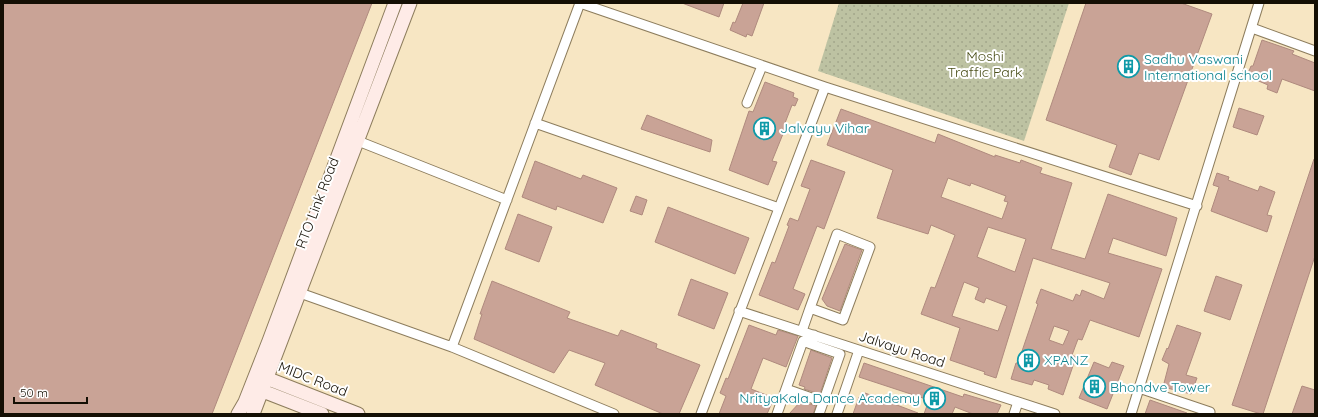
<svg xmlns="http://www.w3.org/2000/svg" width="1318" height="417" font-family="Quicksand,sans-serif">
  <defs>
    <pattern id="park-dots" width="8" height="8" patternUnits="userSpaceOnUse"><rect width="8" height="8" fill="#bdc2a2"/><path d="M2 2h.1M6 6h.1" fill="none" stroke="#a2a68a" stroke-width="1.8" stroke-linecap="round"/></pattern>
  </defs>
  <rect width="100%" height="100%" fill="#f7e6c3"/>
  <!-- park -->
  <path fill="url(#park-dots)" d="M839,3H1069L1024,141L818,71Z"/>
  <!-- building -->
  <path fill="#c9a396" stroke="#af8a7e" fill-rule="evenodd" d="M3,3H372L212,414H3Z
    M682,3H724L719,17Z
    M743,3H764L752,36L747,34L746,37L730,30L733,22L735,23Z
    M1086,3H1181L1212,14L1159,160L1139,153L1131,175L1109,167L1117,145L1046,120Z
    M1262,40L1294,51L1292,54L1315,63V91L1282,79L1277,93L1267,89L1268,85L1247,76L1251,66H1253Z
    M765,82L794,93L793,97L798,99L795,106L792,105L785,123L787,124L772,161L777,162L768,185L729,170L749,111L753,112Z
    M1239,108L1264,116L1257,135L1233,127Z
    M841,109L935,143L938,134L995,157V155L1020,163L1021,160L1042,168L1040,173L1072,183L1051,249L1085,259L1108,194L1177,218L1166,256L1113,238L1108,253L1162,269L1139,337L1090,320L1082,340L1078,339L1072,355L1076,357L1063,395L1048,389L1049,385L1034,380L1032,385L1011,379L1016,363H1018L1038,304L1036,303L1041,289L1073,301L1076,294L1080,296L1082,290L1104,299L1110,283L1033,258L996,378L984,374L985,372L950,360L960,328L921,314L931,287L935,288L955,235L931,225L928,234L877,218L893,170L827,145ZM948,178L970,186L971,183L1006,196L1004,201L1008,202L1002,219L941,197ZM988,227L1026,239L1015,272L977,257ZM964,282L979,288L975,299L984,303L986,298L1007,306L998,331L952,316ZM1054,326L1069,331L1063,345L1049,340Z
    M647,115L712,140L710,152L641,129Z
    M1314,159H1315V256L1263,414H1261L1232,405Z
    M811,160L845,172L824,229L817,226L793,289L805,294L798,310L759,295L772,262L775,263L789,226L787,225L790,218L798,221L810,189L801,186Z
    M535,161L581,179L583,175L617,188L603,223L557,206L556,210L522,197Z
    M1217,173L1229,177L1228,180L1258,191L1260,186L1275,192L1267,215L1272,216L1267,232L1211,211L1219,187L1213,185Z
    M636,196L647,200L642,215L630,211Z
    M668,207L749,238L735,274L655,242Z
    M518,214L552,227L539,262L505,249Z
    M845,244L862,250L840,311L827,306L822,299Z
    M1216,276L1242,285L1230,320L1204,311Z
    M691,279L728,293L714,329L678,315Z
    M492,281L570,312L567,318L618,336L621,330L657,344L656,348L700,365L679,414H663L595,385L605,363L569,350L554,373L474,339L482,314H480Z
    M749,325L776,335L778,330L798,336L786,367L763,358L751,389L774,398L767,414H719L726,396L720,393L726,378L728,379Z
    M1177,325L1201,333L1186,375L1197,378L1191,394L1163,387L1169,364L1162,360L1167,348L1168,349Z
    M811,350L832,358L820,394L804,389L805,387L799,385Z
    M1094,362L1109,368L1112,362L1124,366L1107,409L1079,398Z
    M864,363L963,397L964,394L1001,405L997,414H973L955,407L952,414H924L929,400L859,377Z
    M1302,386L1315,390V414H1292Z
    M865,393L918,413V414H853L859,397L863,398Z
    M1150,400L1187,413V414H1145Z
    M801,401L816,406L813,414H789Z"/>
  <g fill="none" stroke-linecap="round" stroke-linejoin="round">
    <defs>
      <path id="minor" d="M580,3L825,87L1197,206
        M1252,28L1315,51
        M747,103L762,66
        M535,123L779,208
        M358,141L507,200
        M300,293L452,347L614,414
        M739,311L1055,414
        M802,331L810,308L843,320L870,247L837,234L810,308
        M814,335L811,344L840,354L819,414
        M452,347L580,3
        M1139,388L1210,412
        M786,389L823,402
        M701,414L825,87
        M777,414L803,341L811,344
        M837,414L859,350
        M1014,414L1018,402
        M1131,414L1259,3"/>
      <path id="secondary" d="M261,376L358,414
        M255,388L322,414
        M238,414L245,402L269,341L395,3
        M253,414L410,3"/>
    </defs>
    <!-- minor casing -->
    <use href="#minor" stroke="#8d7d5d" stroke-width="11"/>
    <!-- secondary casing -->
    <use href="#secondary" stroke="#8d7d5d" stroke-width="15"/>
    <!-- minor -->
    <use href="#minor" stroke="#fff" stroke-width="9"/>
    <!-- secondary -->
    <use href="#secondary" stroke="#feebe7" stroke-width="13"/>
  </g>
  <!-- icons -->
  <defs>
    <symbol id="building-ring" viewBox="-11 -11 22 22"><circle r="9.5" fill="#fff" stroke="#0f9aa8" stroke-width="1.5"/><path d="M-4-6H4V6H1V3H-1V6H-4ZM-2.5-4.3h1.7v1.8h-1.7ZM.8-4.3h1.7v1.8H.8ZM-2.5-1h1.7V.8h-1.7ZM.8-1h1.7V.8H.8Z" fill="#0f9aa8"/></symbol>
  </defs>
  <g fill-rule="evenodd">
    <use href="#building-ring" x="1116" y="54" width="25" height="25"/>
    <use href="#building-ring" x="752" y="116" width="25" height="25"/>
    <use href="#building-ring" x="1016" y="348" width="25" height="25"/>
    <use href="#building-ring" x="1082" y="374" width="25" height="25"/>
    <use href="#building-ring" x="922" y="386" width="25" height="25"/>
  </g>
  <g text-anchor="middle" stroke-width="4" stroke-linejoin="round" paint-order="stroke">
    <!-- park labels -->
    <g font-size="14" fill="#4a4f19" stroke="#fff">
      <text x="985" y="61">Moshi<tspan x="985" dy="16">Traffic Park</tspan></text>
    </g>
    <!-- culture labels -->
    <g font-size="14" fill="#0d838f" stroke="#fff" text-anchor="start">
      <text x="1144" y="64">Sadhu Vaswani<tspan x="1144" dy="16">International school</tspan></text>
      <text x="780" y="133">Jalvayu Vihar</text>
      <text x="1044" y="365">XPANZ</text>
      <text x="1110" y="392">Bhondve Tower</text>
      <text x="920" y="403" text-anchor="end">NrityaKala Dance Academy</text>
    </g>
    <!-- street labels -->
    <g font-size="14" fill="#140f04" stroke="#fff">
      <text transform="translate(317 203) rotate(-69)" y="5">RTO Link Road</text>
      <text transform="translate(902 349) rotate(18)" y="5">Jalvayu Road</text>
      <text transform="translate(313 379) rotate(21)" y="5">MIDC Road</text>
    </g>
  </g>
  <!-- border -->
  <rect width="1318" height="417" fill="none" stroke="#140f04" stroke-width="8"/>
  <!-- scale -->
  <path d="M14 397v6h73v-6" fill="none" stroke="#140f04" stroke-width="2"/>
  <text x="20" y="397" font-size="12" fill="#140f04" stroke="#ffffff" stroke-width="3" paint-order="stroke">50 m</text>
</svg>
